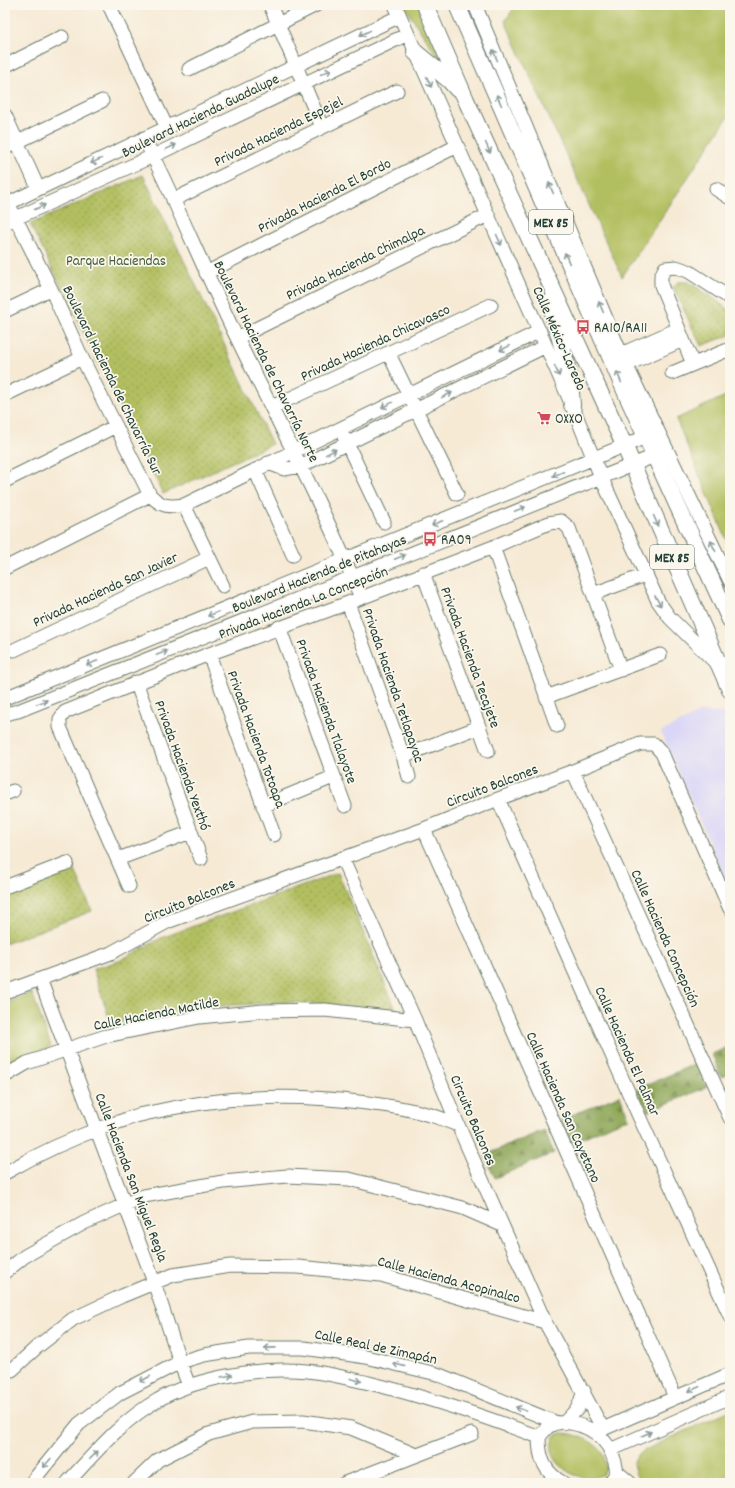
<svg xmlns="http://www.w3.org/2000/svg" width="735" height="1488" font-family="Dekko,sans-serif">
  <defs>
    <pattern id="forest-firs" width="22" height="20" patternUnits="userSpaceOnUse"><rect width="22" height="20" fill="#8da657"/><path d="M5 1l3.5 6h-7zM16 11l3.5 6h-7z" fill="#738849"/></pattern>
    <pattern id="park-dots" width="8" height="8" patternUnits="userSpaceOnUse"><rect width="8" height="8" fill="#b2bf61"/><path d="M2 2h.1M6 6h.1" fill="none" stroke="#909c51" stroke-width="1.8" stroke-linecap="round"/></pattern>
  </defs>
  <rect width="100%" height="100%" fill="#fbf7ec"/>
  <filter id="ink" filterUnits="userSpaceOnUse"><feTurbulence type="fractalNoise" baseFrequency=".025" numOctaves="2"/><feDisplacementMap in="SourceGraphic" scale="8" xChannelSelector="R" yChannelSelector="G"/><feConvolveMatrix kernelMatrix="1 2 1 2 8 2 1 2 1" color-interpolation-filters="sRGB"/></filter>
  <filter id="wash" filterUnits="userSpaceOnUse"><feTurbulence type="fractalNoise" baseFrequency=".012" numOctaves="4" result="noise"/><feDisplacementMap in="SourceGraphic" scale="16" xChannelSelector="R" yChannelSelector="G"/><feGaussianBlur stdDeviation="0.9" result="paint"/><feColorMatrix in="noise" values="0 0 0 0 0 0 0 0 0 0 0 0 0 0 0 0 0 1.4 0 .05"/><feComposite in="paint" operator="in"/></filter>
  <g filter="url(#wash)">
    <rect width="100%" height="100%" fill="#f6ead5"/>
    <!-- built -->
    <path fill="#dad6f7" d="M701,712L730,713V890L661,732Z"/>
    <!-- green -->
    <path fill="#b2bf61" stroke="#687e4a" d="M404,5H419L448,71L421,32Z
      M516,5H730V114L622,277L505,21Z
      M730,394V548L676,419Z
      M32,993L51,1046L5,1067V1003Z
      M730,1410V1483H645L636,1475L633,1464L637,1456L645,1450Z
      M562,1433C576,1433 594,1441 602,1452C604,1456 605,1463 607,1468L603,1475C595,1477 587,1479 578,1476C562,1472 545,1453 554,1436Z"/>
    <!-- forest -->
    <path fill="url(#forest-firs)" stroke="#567246" d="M730,1046V1074L721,1077L712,1054Z
      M697,1063L707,1087L647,1112L637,1089Z
      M620,1095L629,1118L570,1143L560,1120Z
      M544,1130L554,1153L495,1178L485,1155Z"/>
    <!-- park -->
    <path fill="url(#park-dots)" stroke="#687e4a" d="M143,175L272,444L163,494L30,224Z
      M678,282H689L709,295L730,311V335L701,346L673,287Z
      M74,868L92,911L5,944V892Z
      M338,873L397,1012L382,1009L290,1002L219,1006L111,1024L93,969L119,961L161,938Z"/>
  </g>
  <g filter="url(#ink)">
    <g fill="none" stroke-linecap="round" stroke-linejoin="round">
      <defs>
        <path id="minor" d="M109,5L167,128
          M270,5L322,127
          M395,5L572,405L601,477L658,601L670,618L718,665
          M475,5L621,354L730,581
          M5,66L62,37
          M189,69L316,5
          M5,115L38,188
          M144,138C177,204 205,272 237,338C279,425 325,509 361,598
          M5,148L102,101
          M716,189L730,198
          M173,200L397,91
          M8,203L51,289L82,358L150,495C162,507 168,507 184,505L540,331
          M5,205L400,16
          M5,223L153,156L408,34
          M206,273L457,146
          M5,311L51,289
          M237,338L488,215
          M389,354L457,494
          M621,354L678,329
          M693,364L661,285V276L665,268L676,267L688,271L730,298
          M626,365L683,340
          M672,373L730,349
          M5,395L82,358
          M272,407L491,305
          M344,437L384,522
          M268,463L284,469L301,466L546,346
          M255,470L293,555
          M5,481L116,426
          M184,505L223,586
          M493,547L557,726
          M5,568L150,495
          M423,573L488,751
          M593,594L645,575
          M348,603L403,756L409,777
          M279,627L345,806
          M14,650L209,558
          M209,654L274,835
          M136,682L201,859
          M546,697L660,655
          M5,698L658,432
          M5,714L18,711L667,451
          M403,756L479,727
          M573,771L730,1118
          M5,794L13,791
          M498,799L638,1114L730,1316
          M263,806L333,777
          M424,829L675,1397
          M342,858L415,1020L458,1125L545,1322L603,1429
          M118,859L191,832
          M129,886L60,727V719L65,712L209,654L348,603L493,547L549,523L561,521L569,528L621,670
          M5,887L67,863
          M40,979L154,1282L180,1362L189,1386
          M5,992L111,953L167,922L424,829L498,799L573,771L640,744H654L662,753L730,909
          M5,1076L27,1063L106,1036L199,1017L263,1011L325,1010L415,1020
          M5,1173C39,1153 75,1137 112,1124C123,1121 133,1116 144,1114C217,1096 293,1093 367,1103C387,1106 407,1108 426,1114C437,1116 447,1121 458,1125
          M5,1272L25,1256L84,1223L144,1196L223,1182L287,1176L349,1179L463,1208L502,1225
          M12,1370L37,1347L73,1319L122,1296L173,1275L230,1266L298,1267L381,1275L545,1322
          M565,1422L578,1408L584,1391
          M596,1432L730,1374
          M610,1450L730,1397
          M617,1472L630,1483
          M31,1483L79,1424L120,1393L180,1362L204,1355L249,1348H304L366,1357L437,1374L557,1423
          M67,1483C95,1453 122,1420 158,1400C191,1380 250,1369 289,1370C316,1370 343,1377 369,1383C427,1397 483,1416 539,1437
          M134,1483L158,1460L209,1434L252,1422L303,1421L351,1428L416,1455
          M345,1483L472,1434
          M563,1483C544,1472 539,1458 539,1437C542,1434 544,1430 547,1428C553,1422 564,1422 571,1423C598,1428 613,1445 617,1472L610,1483"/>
        <path id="major" d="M425,5L466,100L625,447L730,690
          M457,5L629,400L730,620
          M415,52L449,80L457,89
          M523,141L540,164
          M550,302C559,337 570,368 572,405"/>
      </defs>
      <!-- minor casing -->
      <use href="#minor" stroke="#6a7a6c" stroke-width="15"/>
      <!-- major casing -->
      <use href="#major" stroke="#6a7a6c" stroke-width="18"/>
      <!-- minor -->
      <use href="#minor" stroke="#fff" stroke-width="13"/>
      <!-- major -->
      <use href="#major" stroke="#fff" stroke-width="16"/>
    </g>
    <!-- one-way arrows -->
    <defs><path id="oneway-shaft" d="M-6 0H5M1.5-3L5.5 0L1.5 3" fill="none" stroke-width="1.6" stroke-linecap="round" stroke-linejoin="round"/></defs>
    <g stroke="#8f9e9a">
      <use href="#oneway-shaft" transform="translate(365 33) rotate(154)"/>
      <use href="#oneway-shaft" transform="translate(495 55) rotate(-113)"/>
      <use href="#oneway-shaft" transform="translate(326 72) rotate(-25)"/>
      <use href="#oneway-shaft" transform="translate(429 82) rotate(66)"/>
      <use href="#oneway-shaft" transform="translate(499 100) rotate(-114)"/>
      <use href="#oneway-shaft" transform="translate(171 147) rotate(-26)"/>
      <use href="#oneway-shaft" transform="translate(488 148) rotate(66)"/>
      <use href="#oneway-shaft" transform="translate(96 161) rotate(155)"/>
      <use href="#oneway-shaft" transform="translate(551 188) rotate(-113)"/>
      <use href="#oneway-shaft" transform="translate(40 207) rotate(-24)"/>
      <use href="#oneway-shaft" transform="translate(499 240) rotate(66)"/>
      <use href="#oneway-shaft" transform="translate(567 258) rotate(-113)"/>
      <use href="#oneway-shaft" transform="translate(601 307) rotate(-113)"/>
      <use href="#oneway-shaft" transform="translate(505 348) rotate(154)"/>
      <use href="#oneway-shaft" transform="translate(557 371) rotate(66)"/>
      <use href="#oneway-shaft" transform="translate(619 377) rotate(-113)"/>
      <use href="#oneway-shaft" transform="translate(447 395) rotate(-26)"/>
      <use href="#oneway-shaft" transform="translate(387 405) rotate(154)"/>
      <use href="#oneway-shaft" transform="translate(331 452) rotate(-26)"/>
      <use href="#oneway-shaft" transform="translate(558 474) rotate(158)"/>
      <use href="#oneway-shaft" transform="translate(520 509) rotate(-22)"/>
      <use href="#oneway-shaft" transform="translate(656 521) rotate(66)"/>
      <use href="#oneway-shaft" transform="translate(437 523) rotate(158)"/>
      <use href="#oneway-shaft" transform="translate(713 546) rotate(-116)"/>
      <use href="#oneway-shaft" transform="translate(400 557) rotate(-22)"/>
      <use href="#oneway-shaft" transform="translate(658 601) rotate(60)"/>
      <use href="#oneway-shaft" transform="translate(213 614) rotate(158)"/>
      <use href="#oneway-shaft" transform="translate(162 653) rotate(-22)"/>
      <use href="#oneway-shaft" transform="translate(92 663) rotate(158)"/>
      <use href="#oneway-shaft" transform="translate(42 702) rotate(-22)"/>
      <use href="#oneway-shaft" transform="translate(270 1348) rotate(179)"/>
      <use href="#oneway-shaft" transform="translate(399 1365) rotate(-166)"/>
      <use href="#oneway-shaft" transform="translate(227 1376) rotate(-9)"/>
      <use href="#oneway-shaft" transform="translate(145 1379) rotate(153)"/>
      <use href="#oneway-shaft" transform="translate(356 1380) rotate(14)"/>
      <use href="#oneway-shaft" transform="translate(694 1389) rotate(157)"/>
      <use href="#oneway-shaft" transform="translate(521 1409) rotate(-158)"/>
      <use href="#oneway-shaft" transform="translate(646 1434) rotate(-24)"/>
      <use href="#oneway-shaft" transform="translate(94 1455) rotate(-46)"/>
      <use href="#oneway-shaft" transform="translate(47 1463) rotate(130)"/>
    </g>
  </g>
  <!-- icons -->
  <defs>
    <symbol id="bus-bare" viewBox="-9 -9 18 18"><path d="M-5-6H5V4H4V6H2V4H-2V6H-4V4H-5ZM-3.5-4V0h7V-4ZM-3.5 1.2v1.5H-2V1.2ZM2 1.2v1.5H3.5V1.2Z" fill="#d1495b" stroke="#fbf7ec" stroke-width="2.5" paint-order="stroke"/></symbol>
    <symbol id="supermarket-bare" viewBox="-9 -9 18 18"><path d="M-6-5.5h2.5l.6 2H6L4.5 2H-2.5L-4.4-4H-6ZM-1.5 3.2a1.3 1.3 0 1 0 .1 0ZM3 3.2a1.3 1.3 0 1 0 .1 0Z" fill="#d1495b" stroke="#fbf7ec" stroke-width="2.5" paint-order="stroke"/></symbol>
  </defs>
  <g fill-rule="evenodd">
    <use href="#bus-bare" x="573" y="317" width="20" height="20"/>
    <use href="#supermarket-bare" x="534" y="408" width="20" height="20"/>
    <use href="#bus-bare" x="420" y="529" width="20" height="20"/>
  </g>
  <g text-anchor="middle" stroke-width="3.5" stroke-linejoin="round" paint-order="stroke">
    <!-- shield labels -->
    <g fill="#fbf7ec" stroke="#61756b" stroke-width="1">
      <rect x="529" y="210" width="44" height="24" rx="3"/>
      <rect x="650" y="545" width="44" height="24" rx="3"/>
    </g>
    <g font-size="14" font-weight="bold" fill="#1f3d34">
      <text x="551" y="227">MEX 85</text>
      <text x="672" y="562">MEX 85</text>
    </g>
    <!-- street labels -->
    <g font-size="15" fill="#1f3d34" stroke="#fbf7ec">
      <text transform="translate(200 115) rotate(-26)" y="5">Boulevard Hacienda Guadalupe</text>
      <text transform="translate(278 131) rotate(-26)" y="5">Privada Hacienda Espejel</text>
      <text transform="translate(324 195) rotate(-27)" y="5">Privada Hacienda El Bordo</text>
      <text transform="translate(355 262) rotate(-26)" y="5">Privada Hacienda Chimalpa</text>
      <text transform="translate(560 338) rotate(66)" y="5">Calle México-Laredo</text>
      <text transform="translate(375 342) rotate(-25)" y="5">Privada Hacienda Chicavasco</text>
      <text transform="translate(267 361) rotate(64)" y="5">Boulevard Hacienda de Chavarría Norte</text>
      <text transform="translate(113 380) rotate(64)" y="5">Boulevard Hacienda de Chavarría Sur</text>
      <text transform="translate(319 573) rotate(-22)" y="5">Boulevard Hacienda de Pitahayas</text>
      <text transform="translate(105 589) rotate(-25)" y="5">Privada Hacienda San Javier</text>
      <text transform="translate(303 602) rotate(-21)" y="5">Privada Hacienda La Concepción</text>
      <text transform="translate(471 657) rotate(70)" y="5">Privada Hacienda Tecajete</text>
      <text transform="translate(394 685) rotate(71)" y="5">Privada Hacienda Tetlapayac</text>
      <text transform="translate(327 711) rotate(70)" y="5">Privada Hacienda Tlalayote</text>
      <text transform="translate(257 739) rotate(70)" y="5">Privada Hacienda Totoapa</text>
      <text transform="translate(183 765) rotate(70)" y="5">Privada Hacienda Yexthó</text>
      <text transform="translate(492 785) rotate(-21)" y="5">Circuito Balcones</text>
      <text transform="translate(189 900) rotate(-22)" y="5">Circuito Balcones</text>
      <text transform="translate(666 938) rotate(66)" y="5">Calle Hacienda Concepción</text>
      <text transform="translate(156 1013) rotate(-11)" y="5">Calle Hacienda Matilde</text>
      <text transform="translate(628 1051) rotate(66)" y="5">Calle Hacienda El Palmar</text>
      <text transform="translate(564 1107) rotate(66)" y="5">Calle Hacienda San Cayetano</text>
      <text transform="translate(474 1120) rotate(67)" y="5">Circuito Balcones</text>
      <text transform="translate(132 1177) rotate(69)" y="5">Calle Hacienda San Miguel Regla</text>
      <text transform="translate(449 1279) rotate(15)" y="5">Calle Hacienda Acopinalco</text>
      <text transform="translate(376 1346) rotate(12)" y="5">Calle Real de Zimapán</text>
    </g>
    <!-- park labels -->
    <g font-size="15" fill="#445e3f" stroke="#fbf7ec">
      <text x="116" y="265">Parque Haciendas</text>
    </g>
    <!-- poi labels -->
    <g font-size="15" fill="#1f3d34" stroke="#fbf7ec" text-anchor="start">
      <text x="594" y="332">RA10/RA11</text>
      <text x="555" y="423">OXXO</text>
      <text x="441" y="544">RA09</text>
    </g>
  </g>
  <!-- margin -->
  <rect width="735" height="1488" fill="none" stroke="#fbf7ec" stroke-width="20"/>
</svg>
